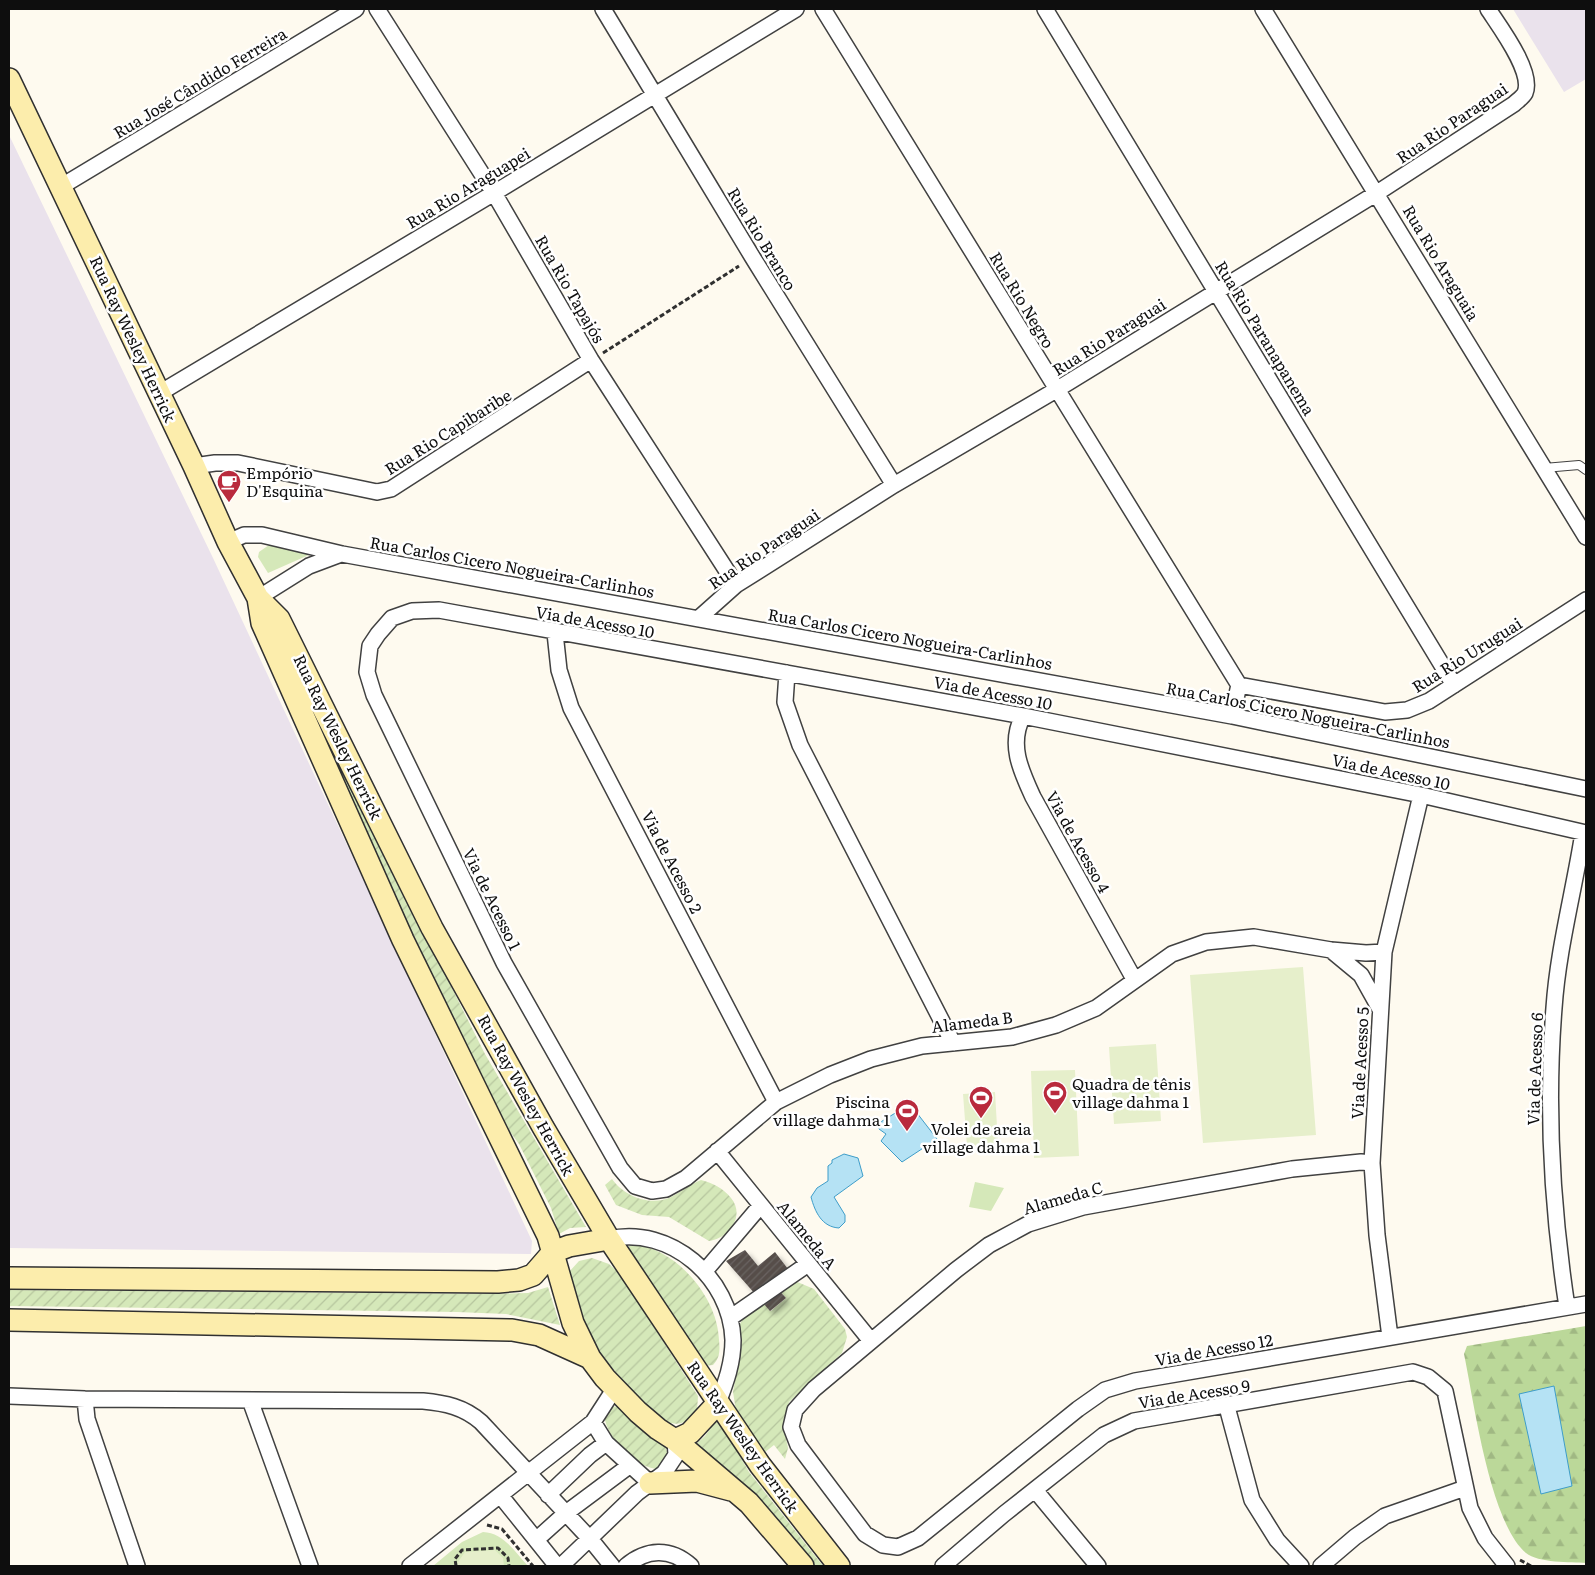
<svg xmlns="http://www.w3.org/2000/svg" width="1595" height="1575" font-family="Literata,serif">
  <defs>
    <pattern id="forest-firs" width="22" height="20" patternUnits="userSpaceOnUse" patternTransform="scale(1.25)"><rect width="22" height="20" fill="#bbd899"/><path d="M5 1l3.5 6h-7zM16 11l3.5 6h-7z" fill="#a0b883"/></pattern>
    <pattern id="garden-furrows" width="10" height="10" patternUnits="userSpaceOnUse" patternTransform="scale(1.25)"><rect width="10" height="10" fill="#d5e8b9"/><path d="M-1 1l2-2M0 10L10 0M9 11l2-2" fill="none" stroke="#b6c69e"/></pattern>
    <pattern id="building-hatch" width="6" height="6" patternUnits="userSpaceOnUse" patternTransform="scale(1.25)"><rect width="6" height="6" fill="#564e4a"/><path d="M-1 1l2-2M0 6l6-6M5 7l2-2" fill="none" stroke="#696360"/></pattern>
    <filter id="shadow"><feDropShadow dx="4.5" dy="4.5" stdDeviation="2.5" flood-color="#0004"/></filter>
  </defs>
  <rect width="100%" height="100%" fill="#fefaef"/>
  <!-- industrial -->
  <path fill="#eae2ec" d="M1513,9H1586V79L1564,92Z
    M9,135L213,558L532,1241L531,1254L9,1248Z"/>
  <!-- forest -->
  <path fill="url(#forest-firs)" d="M1586,1326V1563C1571,1562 1538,1563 1526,1553C1490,1523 1474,1402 1464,1354L1467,1346Z"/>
  <!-- park -->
  <path fill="#d5e8b9" d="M269,545L309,551L311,554L268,573L258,557L259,552Z
    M975,1182L1004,1188L991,1211L969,1207Z
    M483,1532C504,1533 515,1552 528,1566H433L462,1542Z"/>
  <!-- garden -->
  <path fill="url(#garden-furrows)" d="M319,723L485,1054L586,1227L570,1228L559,1234L551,1208L519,1144L495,1111L418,947Z
    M612,1179C624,1196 650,1207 671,1197C681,1192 690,1184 701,1180C713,1183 723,1188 731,1198C746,1216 728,1239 709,1241L669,1217L642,1215L616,1205L605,1185Z
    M634,1244C677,1249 718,1298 719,1340C720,1350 720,1358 713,1365L704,1366L628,1251L629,1246Z
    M592,1258L609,1264L620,1274L698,1396L697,1411C690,1419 682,1426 671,1423C646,1417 587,1339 577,1314C572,1301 572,1286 569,1272L579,1261Z
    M795,1281L814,1289L845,1329L847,1337L842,1353L789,1402L784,1428L788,1448L785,1459L774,1445L764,1453L736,1411L733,1392L740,1354V1324L744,1317L762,1302L771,1311L786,1298L778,1289Z
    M548,1287L560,1325L506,1314L457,1312L9,1306V1290L482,1294L528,1293Z
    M617,1406L665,1446L669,1458L660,1469C635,1469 607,1439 604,1415L612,1407Z
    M716,1421L730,1439L749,1472L823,1566H815L746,1488L696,1444L705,1436Z"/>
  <!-- pitch -->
  <path fill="#e6efcb" d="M1303,967L1316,1135L1203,1143L1190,975Z
    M1156,1044L1161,1121L1114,1124L1109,1047Z
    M1075,1070L1079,1156L1034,1158L1031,1071Z
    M995,1092L998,1144L967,1146L963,1094Z
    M495,1550L503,1558L504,1566H458V1562L465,1552Z"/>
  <!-- water -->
  <path fill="#b5e2f4" stroke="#3e9dc9" d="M910,1104L937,1139L902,1162L881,1141L886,1134L879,1129V1123Z
    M844,1154L858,1158L863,1176L834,1197L845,1215V1222L839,1228C822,1227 815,1212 811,1197L817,1188L828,1181V1166L832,1163V1160Z
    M1554,1386L1572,1486L1541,1494L1519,1394Z"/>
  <!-- building -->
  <path fill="url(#building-hatch)" filter="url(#shadow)" d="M745,1250L758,1266L775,1252L788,1269L773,1279L776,1283L774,1285L786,1298L770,1311L726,1261Z"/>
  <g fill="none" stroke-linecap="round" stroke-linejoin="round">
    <defs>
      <path id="lane" d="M1544,468L1579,465L1586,470"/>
      <path id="street" d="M377,9L494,193L591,360L736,585
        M603,9L753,258L894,485
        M823,9L1239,685
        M1045,9L1454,685
        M1263,9L1586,537
        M62,186L356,9
        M158,394L494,193L796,9
        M194,466L215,463H238L377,492L391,489L591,360
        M228,542L244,535H262L342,554L1232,716L1586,789
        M258,598L309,566L341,554
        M699,618L736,585L894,485L1056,390L1377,193L1514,104C1517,101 1523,97 1525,93C1534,72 1499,26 1488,9
        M555,633L559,670L571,708L776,1102
        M787,673L785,702L800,745L953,1043
        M1239,685L1385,712L1407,710L1429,701L1586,600
        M1023,716C1008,744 1021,771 1033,797L1134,979
        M1232,716L1239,685
        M1332,951L1361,975L1380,1009
        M1384,952L1366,953L1331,950L1254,937L1206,942L1172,954L1096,1008L1056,1025L1012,1037L922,1046L871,1059L830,1075L776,1102L686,1178L666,1189L652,1191L635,1186L620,1168L504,963L374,695L367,672L370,646L378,634L392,618L412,611L439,610L1023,716L1421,795L1586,833
        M717,1151L871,1341
        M1372,1163L1361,1162L1292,1169L1083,1207L1028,1224L989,1245L956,1270L814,1389L795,1410L791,1427L798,1445L865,1534L883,1545L898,1547L918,1538L1078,1409L1105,1390L1135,1381L1586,1304
        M609,1239C670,1225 731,1278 733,1340C733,1363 726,1382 718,1403
        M705,1271L761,1205
        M1567,1307C1552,1208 1546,1108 1554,1008C1558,949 1574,891 1583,833
        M730,1318L808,1264
        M1390,1337L1377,1235L1372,1163L1384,952L1421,795
        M9,1396L85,1399L423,1401C445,1403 464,1407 481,1422L591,1540L612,1566
        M85,1399L87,1419L137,1566
        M250,1400L310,1566
        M1227,1407L1252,1500L1277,1540L1301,1566
        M593,1422L606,1443L650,1483
        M1035,1490L1098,1566
        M500,1495L557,1566
        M548,1495L590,1455L606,1443
        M536,1540L566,1513L629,1466
        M410,1566L593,1422L615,1388
        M561,1566L637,1493L664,1473L676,1455L675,1440
        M626,1566C646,1549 670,1547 691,1566
        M943,1566L1004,1514L1104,1435L1134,1421L1413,1372L1428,1377L1445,1391L1470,1508L1485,1538L1507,1566
        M1321,1566L1355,1537L1385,1516L1465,1488"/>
      <path id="secondary" d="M9,79L194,466L228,542L258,598L262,623L403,940L548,1236L573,1323L590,1358L605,1378L638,1412L658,1429L675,1440L749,1503L803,1566
        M258,598L279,619L432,928L543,1127L609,1239L760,1465L839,1566
        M9,1278L498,1282L519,1280L533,1275L553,1252L569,1246L609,1239
        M9,1320L512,1330L539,1335L590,1358
        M675,1440L690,1433L718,1403
        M650,1483L697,1481L731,1490"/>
    </defs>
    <!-- lane casing -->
    <use href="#lane" stroke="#414141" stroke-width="10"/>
    <!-- street casing -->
    <use href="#street" stroke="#414141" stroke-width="18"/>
    <!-- secondary casing -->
    <use href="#secondary" stroke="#303030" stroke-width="24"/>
    <!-- path -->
    <path stroke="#303030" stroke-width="3" stroke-dasharray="5 2.5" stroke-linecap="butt" d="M603,353L739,266
      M487,1525L502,1529L533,1566
      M1520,1560L1531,1566
      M456,1566L455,1559L462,1550L498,1548L508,1558L509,1566"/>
    <!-- lane -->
    <use href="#lane" stroke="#fff" stroke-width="8"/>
    <!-- street -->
    <use href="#street" stroke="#fff" stroke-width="15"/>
    <!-- secondary -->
    <use href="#secondary" stroke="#fcedac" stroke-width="21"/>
  </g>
  <!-- icons -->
  <defs>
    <symbol id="cafe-pin" viewBox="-11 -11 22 30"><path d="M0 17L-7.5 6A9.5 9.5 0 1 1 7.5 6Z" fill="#b92a3d" stroke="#fff"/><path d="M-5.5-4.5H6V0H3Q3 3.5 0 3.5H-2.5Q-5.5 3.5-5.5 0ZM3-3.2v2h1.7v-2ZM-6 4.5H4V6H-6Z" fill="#fff"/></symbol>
    <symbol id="stadium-pin" viewBox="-11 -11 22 30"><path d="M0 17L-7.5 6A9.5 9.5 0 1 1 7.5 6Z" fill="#b92a3d" stroke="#fff"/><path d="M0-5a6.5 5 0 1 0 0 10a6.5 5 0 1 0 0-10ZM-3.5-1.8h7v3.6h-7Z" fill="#fff"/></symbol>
  </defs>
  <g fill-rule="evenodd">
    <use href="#cafe-pin" x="215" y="468" width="28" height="38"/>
    <use href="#stadium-pin" x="1041" y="1079" width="28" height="38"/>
    <use href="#stadium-pin" x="967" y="1084" width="28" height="38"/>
    <use href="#stadium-pin" x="893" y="1097" width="28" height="38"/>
  </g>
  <g text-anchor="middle" stroke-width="5" stroke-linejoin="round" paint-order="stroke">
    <!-- street labels -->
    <g font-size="16" fill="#0e0e0e" stroke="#fff">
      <text transform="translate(200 83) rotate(-31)" y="6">Rua José Cândido Ferreira</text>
      <text transform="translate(1452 123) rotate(-34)" y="6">Rua Rio Paraguai</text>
      <text transform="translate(468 188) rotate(-31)" y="6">Rua Rio Araguapei</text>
      <text transform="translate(762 239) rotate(59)" y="6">Rua Rio Branco</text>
      <text transform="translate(1441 263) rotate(59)" y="6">Rua Rio Araguaia</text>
      <text transform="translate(570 289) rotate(60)" y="6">Rua Rio Tapajós</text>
      <text transform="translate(1022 300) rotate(59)" y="6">Rua Rio Negro</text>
      <text transform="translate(1109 337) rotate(-32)" y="6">Rua Rio Paraguai</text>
      <text transform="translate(1265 338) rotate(59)" y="6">Rua Rio Paranapanema</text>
      <text transform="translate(133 339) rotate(65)" y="6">Rua Ray Wesley Herrick</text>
      <text transform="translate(448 432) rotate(-32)" y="6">Rua Rio Capibaribe</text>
      <text transform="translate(764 549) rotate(-34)" y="6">Rua Rio Paraguai</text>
      <text transform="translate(512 567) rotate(10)" y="6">Rua Carlos Cicero Nogueira-Carlinhos</text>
      <text transform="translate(595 622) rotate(10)" y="6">Via de Acesso 10</text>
      <text transform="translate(910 639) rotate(10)" y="6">Rua Carlos Cicero Nogueira-Carlinhos</text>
      <text transform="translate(1467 655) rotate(-32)" y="6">Rua Rio Uruguai</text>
      <text transform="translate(993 693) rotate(11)" y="6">Via de Acesso 10</text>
      <text transform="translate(1308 715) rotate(11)" y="6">Rua Carlos Cicero Nogueira-Carlinhos</text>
      <text transform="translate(338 737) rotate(64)" y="6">Rua Ray Wesley Herrick</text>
      <text transform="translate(1391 772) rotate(12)" y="6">Via de Acesso 10</text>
      <text transform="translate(1078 842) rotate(61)" y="6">Via de Acesso 4</text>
      <text transform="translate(672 862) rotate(63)" y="6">Via de Acesso 2</text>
      <text transform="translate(492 899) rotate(64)" y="6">Via de Acesso 1</text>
      <text transform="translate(972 1022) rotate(-7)" y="6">Alameda B</text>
      <text transform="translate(1360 1063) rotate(-87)" y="6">Via de Acesso 5</text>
      <text transform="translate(1535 1069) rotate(-88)" y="6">Via de Acesso 6</text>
      <text transform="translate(526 1095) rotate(61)" y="6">Rua Ray Wesley Herrick</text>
      <text transform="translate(1063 1198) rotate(-16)" y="6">Alameda C</text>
      <text transform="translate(807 1235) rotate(51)" y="6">Alameda A</text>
      <text transform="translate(1214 1350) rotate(-10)" y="6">Via de Acesso 12</text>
      <text transform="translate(1194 1394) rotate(-9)" y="6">Via de Acesso 9</text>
      <text transform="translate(743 1437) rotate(55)" y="6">Rua Ray Wesley Herrick</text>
    </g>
    <!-- poi labels -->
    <g font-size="16" fill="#0e0e0e" stroke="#fff" text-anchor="start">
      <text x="246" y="479">Empório<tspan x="246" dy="18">D'Esquina</tspan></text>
      <text x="1072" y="1090">Quadra de tênis<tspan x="1072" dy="18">village dahma 1</tspan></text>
      <text x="890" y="1108" text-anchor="end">Piscina<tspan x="890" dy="18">village dahma 1</tspan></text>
      <text x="981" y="1135" text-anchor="middle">Volei de areia<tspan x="981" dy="18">village dahma 1</tspan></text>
    </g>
  </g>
  <!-- border -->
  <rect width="1595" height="1575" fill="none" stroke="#0e0e0e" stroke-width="20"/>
</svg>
